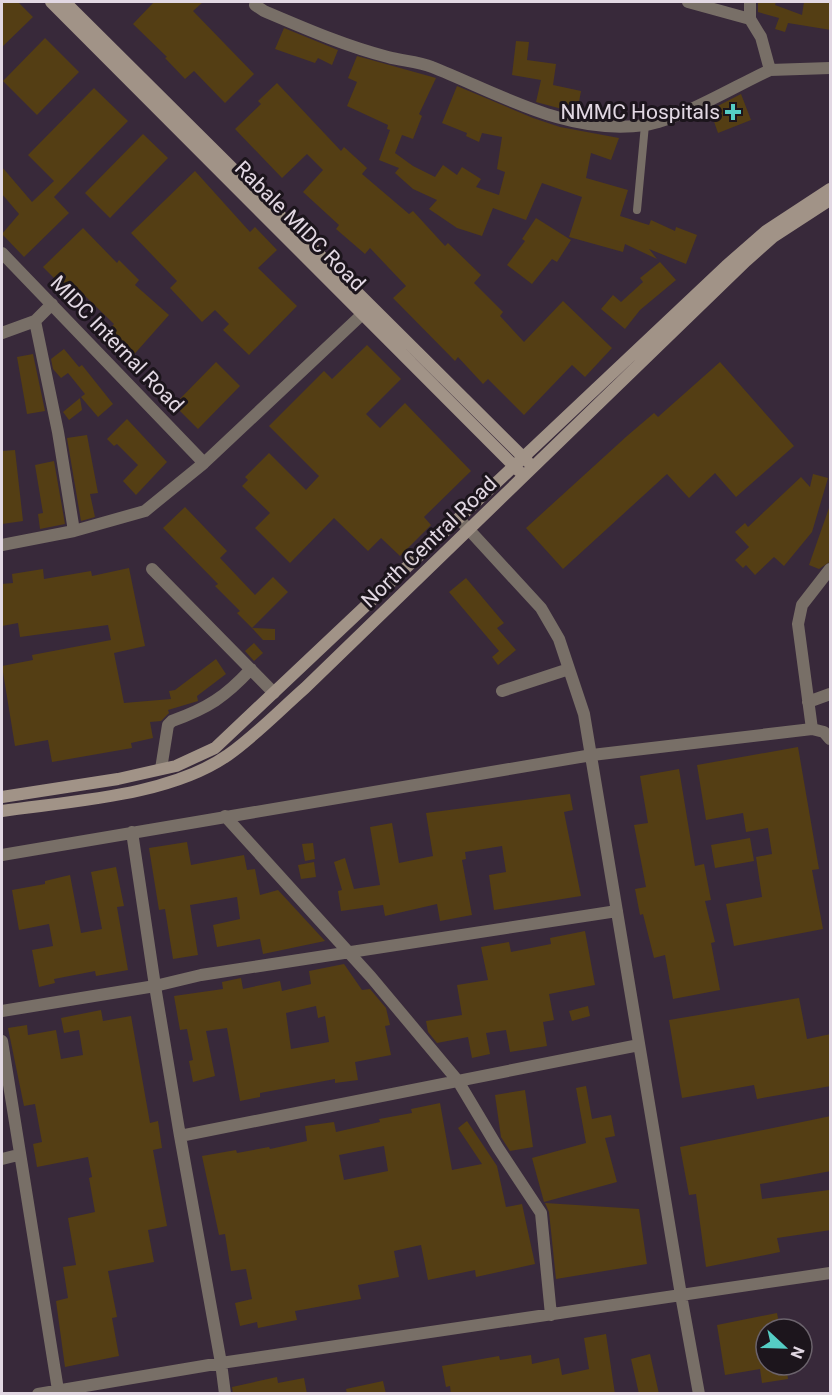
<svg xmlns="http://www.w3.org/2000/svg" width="832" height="1395" font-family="Roboto,sans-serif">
  <rect width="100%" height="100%" fill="#38293a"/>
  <!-- building -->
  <path fill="#543e14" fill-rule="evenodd" d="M2,2H18L33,17L2,47Z
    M154,2H203L193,11L254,74L225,103L194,71L185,79L165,58L167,57L133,24Z
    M758,2H776L775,5L802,15L804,2H831V30L788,23L785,32L775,29L779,18L758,12Z
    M284,28L338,50L332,65L318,58L315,63L275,49Z
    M45,38L79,72L37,115L3,81Z
    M516,41L529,42L527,60L556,64L553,85L581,91L577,113L536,102L541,80L512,75Z
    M357,56L436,78L419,114L422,116L413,139L402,135L395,153L413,166L435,177L443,165L457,175L462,167L481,179L476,187L499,195L505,172L497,169L502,137L482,133L479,142L466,136L467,133L442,123L457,86L533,118L560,127L619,138L611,160L591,153L586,178L628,190L620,216L649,225L651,220L675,231L676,227L697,235L686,264L649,249L657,259L625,244L623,252L569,237L582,197L542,183L526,220L493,208L482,236L457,228L429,209L437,200L413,189L395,173L399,168L379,160L390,130L387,129L388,125L347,106L357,82L348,78Z
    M277,83L341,151L344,147L367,168L362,174L409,214L413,211L445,246L448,243L481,275L474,283L503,312L500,316L524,342L563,301L612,348L585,377L572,365L524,415L488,379L483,384L458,357L455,361L393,298L406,286L370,248L365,254L336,229L339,225L303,192L323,170L307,154L282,178L235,129L261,104L258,101Z
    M94,88L128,121L54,197L69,213L24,257L2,234L19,214L2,194V167L32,202L54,181L28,155Z
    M741,94L751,120L718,133L710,110Z
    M143,134L168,158L110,218L85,193Z
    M195,171L250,232L255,227L277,250L258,268L297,306L249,355L223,330L229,324L215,310L202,322L170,288L177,281L131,233Z
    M536,218L571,240L557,262L552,259L532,284L507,265L525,241L522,239Z
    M83,228L117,263L119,260L139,280L135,285L169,315L130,359L104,336L114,324L83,294L77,301L43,267Z
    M660,262L676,280L640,310L625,329L601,309L613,295L621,302L643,282L640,278Z
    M367,345L401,379L366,414L380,428L405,403L471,471L424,517L431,525L400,556L381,538L368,551L334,518L290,563L255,528L270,513L242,486L248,480L245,477L269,453L306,490L319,476L269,426L324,371L332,379Z
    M64,349L79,367L82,365L113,404L98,417L81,397L85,394L68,373L61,378L53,369L51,359Z
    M33,354L45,411L27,414L17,357Z
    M216,362L240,386L198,429L174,405Z
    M720,362L794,446L736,497L715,473L689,498L667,474L563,569L526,528L627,436L654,413L658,417Z
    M80,398L82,410L69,420L63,412Z
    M127,419L167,462L136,495L123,481L138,465L117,444L114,446L107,439Z
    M87,435L98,493L90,494L95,517L81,521L67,438Z
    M15,450L23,521L2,524V451Z
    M54,461L65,524L40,529L38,514L43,513L35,465Z
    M813,474L828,478L812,532L784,566L774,557L755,575L746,565L743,568L735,560L749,547L735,532L745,523L748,527L801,477L810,487Z
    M185,507L227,551L220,558L255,595L273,577L288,592L252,628L237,613L240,611L215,586L218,584L163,528Z
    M829,508L831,561L819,569L809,565Z
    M129,568L145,646L114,653L124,703L171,699L169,691L175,690L216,659L226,674L197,696L198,701L168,710L169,713L161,721L150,722L153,738L131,743L132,748L52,762L48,740L15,746L2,666L33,660L32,655L111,640L108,625L20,637L18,623L2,626V584L13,583L12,574L43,569L44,579L91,571L92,576Z
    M466,578L504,623L497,628L516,650L498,665L492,657L499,651L449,592Z
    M252,628L275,629V640H263Z
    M254,643L263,653L254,661L245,651Z
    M798,747L819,869L812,870L823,929L734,946L726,904L762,897L756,857L772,854L768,828L746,832L743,813L706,820L697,765Z
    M679,769L695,866L704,864L711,900L705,901L715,942L711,943L720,990L673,999L665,955L654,958L643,914L640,915L635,889L646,887L634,825L648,823L640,776Z
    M570,794L573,810L564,812L581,896L494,910L489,875L506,872L502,846L465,852L466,859L462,860L472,915L440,921L437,904L385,916L383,905L341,911L338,891L342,890L334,862L345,858L354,889L380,885L370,827L392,823L399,863L433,856L426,813Z
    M750,838L754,861L715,868L711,845Z
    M187,842L191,865L244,855L247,870L255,869L260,895L278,890L325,941L263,954L260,939L217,947L213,925L240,919L237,897L190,905L198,955L173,959L165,909L159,910L149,848Z
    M313,843L315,859L305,861L302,844Z
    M314,862L316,877L301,879L298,865Z
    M116,867L124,906L117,907L128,970L96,976L95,971L54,979L55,983L39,987L32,950L53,946L49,924L19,930L12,890L45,884V881L70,875L81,933L102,929L91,872Z
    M585,931L595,985L549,994L554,1020L543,1022L547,1046L510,1052L506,1030L486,1033L490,1054L472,1058L468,1037L437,1043L428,1032L426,1021L462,1015L457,985L488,980L481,947L509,942L511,952L551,944L550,938Z
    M344,964L362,990L370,989L386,1008L390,1025L385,1026L391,1055L355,1062L358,1080L335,1083V1079L260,1093V1097L240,1101L227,1028L206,1031L215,1076L193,1082L189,1061L193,1060L187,1029L180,1030L174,996L223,989L222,982L241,978L243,989L280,981L282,991L311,984L309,971ZM316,1006L318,1018L325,1016L329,1042L291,1049L286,1013Z
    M799,998L807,1039L831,1034V1086L757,1099L754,1085L682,1098L669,1020Z
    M588,1006L590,1016L572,1021L569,1011Z
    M101,1010L103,1021L131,1016L150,1123L158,1121L162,1148L153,1150L167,1226L148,1230L154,1262L108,1271L117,1317L112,1318L119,1356L65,1367L56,1301L68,1298L63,1267L76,1265L68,1218L95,1212L89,1178L92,1177L88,1157L37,1167L33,1144L42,1142L35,1104L24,1106L8,1028L27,1025L28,1035L56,1030L61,1059L83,1055L79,1030L64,1033L61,1018Z
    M586,1086L592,1119L611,1115L615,1136L605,1138L617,1182L544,1202L532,1158L586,1143L576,1088Z
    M525,1090L533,1147L510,1151L501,1137L495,1095Z
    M440,1103L452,1170L482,1164L458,1128L467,1121L497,1166L506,1207L522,1204L535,1264L476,1277L475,1270L428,1280L421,1245L394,1251L399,1277L358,1285L361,1299L295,1311L297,1320L258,1328L257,1322L240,1326L235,1303L252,1299L246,1269L231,1271L225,1234L219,1235L202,1156L236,1150L237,1153L269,1147L270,1149L307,1141L305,1126L334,1122L336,1132L380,1122L379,1119L412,1113L411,1109ZM384,1146L388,1171L344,1180L339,1155Z
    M831,1116V1171L760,1184L762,1199L829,1190L831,1230L777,1238L780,1252L706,1267L696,1194L689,1195L680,1147Z
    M545,1203L639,1209L647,1264L556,1279L549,1212Z
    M777,1313L780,1329H766V1365H786L788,1379L762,1383L760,1369L725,1375L717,1325Z
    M606,1334L615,1394H451L450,1386L446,1387L442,1366L499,1356L500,1360L531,1355L532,1364L559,1358L562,1375L589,1369L584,1338Z
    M650,1354L659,1394H639L631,1359Z
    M277,1377L278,1383L304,1378L307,1394H233L232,1387Z
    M383,1381L386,1394H347L346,1389Z"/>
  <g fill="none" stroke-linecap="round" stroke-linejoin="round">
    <!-- lane -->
    <path stroke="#786f67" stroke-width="8" d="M637,210L645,125"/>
    <!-- street -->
    <path stroke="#786f67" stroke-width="12" d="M257,2L255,5L264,11C304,28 345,46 388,57C402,61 418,61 432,67C500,94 569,136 645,125C679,120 737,85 770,70
      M688,2L750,19
      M750,2V19L761,37L770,70L830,68
      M2,253L204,463
      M35,321L58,432L74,531
      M2,333L35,321L52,304
      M460,520L541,608L559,639L584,714L681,1295L830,1273
      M2,545L74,531L145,511L204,463L370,307
      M152,569L274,693
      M502,691L569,669
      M808,702L830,694
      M812,729L798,624L802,605L830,569
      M161,769L168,725L172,721C208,708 225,697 251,669
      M225,816L371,977L458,1081L498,1148L541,1213L551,1315
      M132,832L155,986L201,975L617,911
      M2,855L592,755L812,729L824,732L830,739
      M2,1011L155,986L180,1136L639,1045
      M2,1041L58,1390
      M180,1136L221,1363L681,1295L699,1394
      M2,1159L18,1155
      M38,1394L221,1363L225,1394"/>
    <!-- secondary -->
    <path stroke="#a19387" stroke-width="12" d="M51,2L519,471
      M65,2L528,462
      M2,797L118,779L176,766L215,748L726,266L766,231L830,189
      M2,811C71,801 170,796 228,755C255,736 280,710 305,688L746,261L773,237L830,200"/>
  </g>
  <!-- markers -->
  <path fill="#55cec5" stroke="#1c151c" stroke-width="2" d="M730 103h6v6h6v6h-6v6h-6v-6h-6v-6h6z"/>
  <g text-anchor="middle" stroke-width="6" stroke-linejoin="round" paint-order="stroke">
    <!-- poi labels -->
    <g font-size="21" fill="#e2d8e3" stroke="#1c151c" text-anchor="end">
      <text x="720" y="119">NMMC Hospitals</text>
    </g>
    <!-- street labels -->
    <g font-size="21" fill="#e2d8e3" stroke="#1c151c">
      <text transform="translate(300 226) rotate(45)" y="7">Rabale MIDC Road</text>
      <text transform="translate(117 344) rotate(46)" y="7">MIDC Internal Road</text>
      <text transform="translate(429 542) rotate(-44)" y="7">North Central Road</text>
    </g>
  </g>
  <!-- border -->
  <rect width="832" height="1395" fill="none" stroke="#e2d8e3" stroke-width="6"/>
  <!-- north arrow -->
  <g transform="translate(784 1347) rotate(112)"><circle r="28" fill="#1c151c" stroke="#6b636c" stroke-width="1.5"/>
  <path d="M0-4.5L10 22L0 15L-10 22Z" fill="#55cec5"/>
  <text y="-9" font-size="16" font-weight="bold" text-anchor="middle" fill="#e2d8e3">N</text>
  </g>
</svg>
